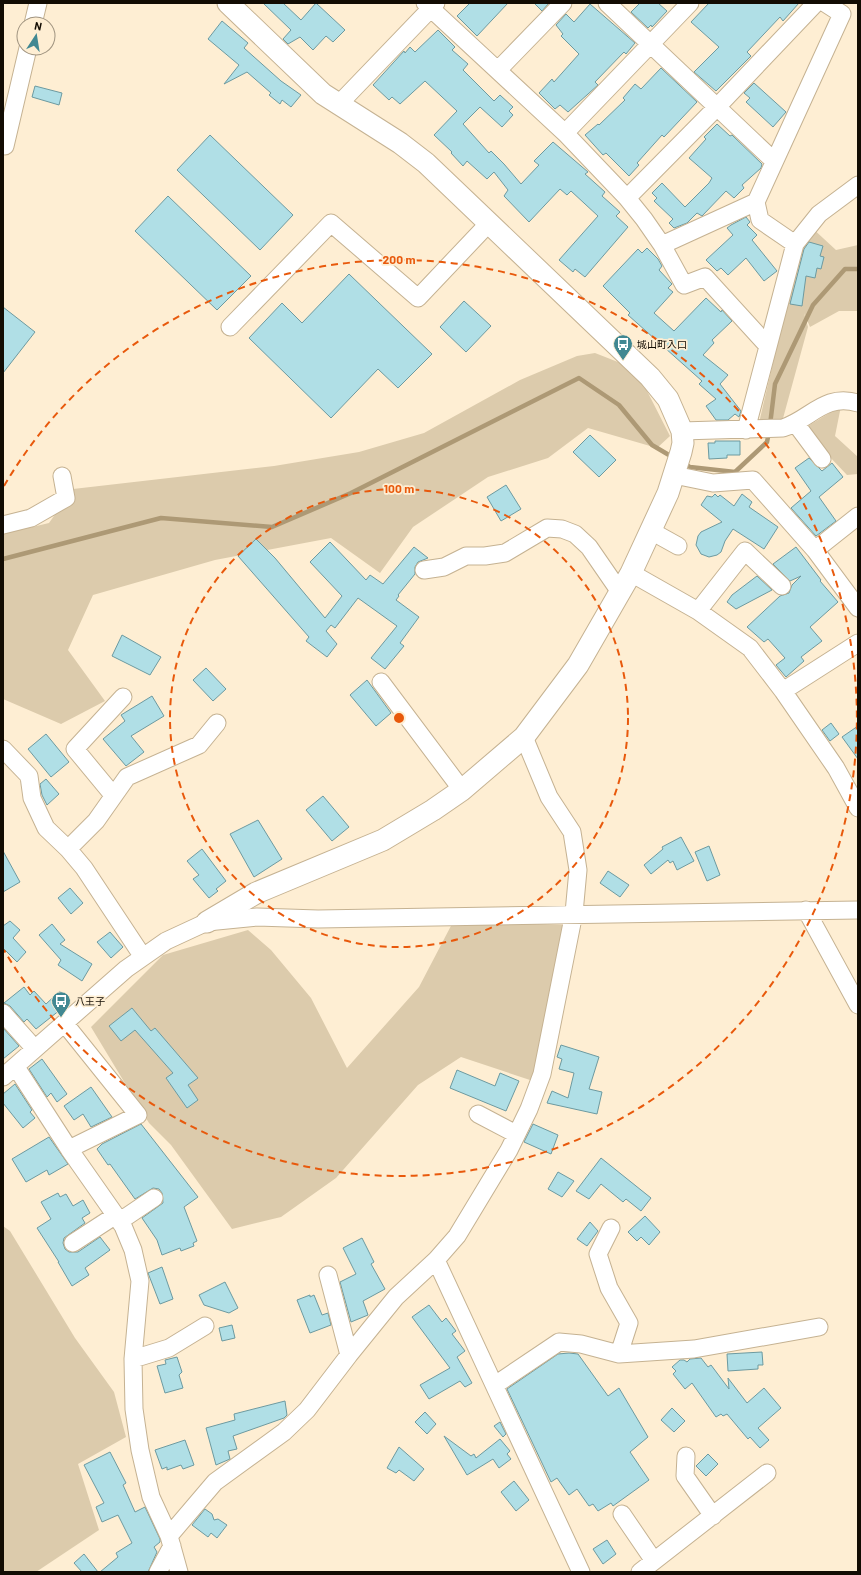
<svg xmlns="http://www.w3.org/2000/svg" width="861" height="1575" font-family="Barlow,'Noto Sans JP',sans-serif">
  <rect width="100%" height="100%" fill="#feeed3"/>
  <!-- green -->
  <path fill="#dccbac" d="M810,226L836,250L858,245V311H839L810,327L804,313L808,327L782,422L759,423L800,247Z
    M595,353L623,364L645,387L670,436L657,448L588,428L548,458L488,477L413,527L380,573L331,538L215,560L93,595L68,650L105,701L61,724L3,699V534L49,523L73,489L274,466L359,452L424,433L520,380L577,356Z
    M841,406L835,436L858,457V474L847,475L828,455L808,426Z
    M453,922L565,925L533,1081L461,1057L418,1085L336,1178L281,1217L232,1229L171,1145L149,1123L91,1027L163,955L248,930L271,950L311,998L347,1068L419,987Z
    M3,1226L10,1231L75,1338L114,1392L126,1437L78,1464L99,1530L36,1572H3Z"/>
  <g fill="none" stroke-linecap="round" stroke-linejoin="round">
    <!-- stream -->
    <path stroke="#ad9975" stroke-width="4.5" d="M770,425L775,384L813,305L845,269H858
      M684,463L690,467L735,472L767,442L769,432
      M3,559L161,518L272,527L351,493L579,378L619,405L652,445L674,458"/>
  </g>
  <!-- building -->
  <path fill="#b0dfe6" stroke="#6d9aa0" d="M263,3H283L301,20L316,3L345,30L333,42L326,36L313,50L300,37L288,44L283,39L291,30Z
    M470,3H508L477,36L457,16Z
    M534,3H549L542,11Z
    M640,3H658L667,11L652,27L651,25L648,28L631,12Z
    M709,3H799L783,21L780,17L747,52L751,56L716,91L694,72L719,47L691,22Z
    M590,4L635,43L626,54L624,52L595,82L598,85L568,112L560,105L555,109L539,93L552,79L554,82L579,54L561,36L563,34L556,25L566,14L574,22Z
    M222,21L248,43L244,48L281,81L301,95L291,107L282,100L280,104L269,95L271,93L247,72L224,84L239,65L208,39Z
    M438,30L455,47L452,50L468,64L463,70L494,101L500,95L513,107L509,111L513,115L502,127L480,107L463,124L489,153L491,151L504,164L521,184L539,165L534,161L553,142L588,172L585,174L605,192L602,196L620,212L616,216L628,227L585,277L575,269L573,272L559,260L598,216L571,191L567,195L560,189L529,222L504,196L508,190L494,172L487,179L467,161L463,166L451,153L452,152L434,135L457,111L425,81L400,104L392,97L389,100L373,85L404,51L405,53L410,47L415,52Z
    M661,68L697,102L664,137L662,135L637,163L639,165L629,176L606,153L603,155L585,135L598,124L599,125L625,100L623,98L635,84L641,89Z
    M754,83L786,112L773,127L746,102L750,98L744,93Z
    M35,86L62,93L59,105L32,97Z
    M717,124L730,136L732,135L762,164L761,168L742,185L744,188L734,198L726,191L702,216L697,213L687,223L674,228L669,223L673,219L654,201L657,198L652,193L662,183L685,207L709,183L712,178L689,158L706,139L704,137Z
    M210,135L293,215L260,250L177,170Z
    M168,196L251,276L217,310L135,231Z
    M746,217L750,222L747,225L757,235L752,240L777,271L764,281L746,258L728,275L721,268L717,271L706,260L733,235L727,228L731,225Z
    M809,242L823,246L820,256L824,257L821,269L817,268L815,278L806,276L802,306L790,304L804,249Z
    M647,248L658,259L662,266L659,270L672,284L668,288L673,292L654,313L674,331L706,298L721,312L722,310L732,321L712,340L714,343L703,355L728,375L720,384L741,411L739,417L735,414L728,420H716L706,406L716,399L699,384L702,381L628,315L630,313L603,286L638,249L642,253Z
    M349,274L432,354L398,388L378,369L331,418L249,338L282,303L302,323Z
    M464,301L491,326L466,352L440,327Z
    M3,307L35,332L3,373Z
    M590,435L616,460L599,477L573,452Z
    M715,441H740V455H727V458L709,459L708,443H715Z
    M809,458L822,471L832,463L843,477L819,497L836,521L816,536L791,508L811,491L795,468Z
    M506,485L521,509L501,521L487,497Z
    M715,494L718,497L720,495L734,506L742,494L752,502L749,507L778,527L764,549L733,529L725,541L721,552L717,555L709,557L701,554L696,545L698,536L701,532L722,522L701,505L707,496L712,497Z
    M256,539L275,558L325,618L342,596L310,562L330,542L366,580L370,575L383,584L414,547L428,558L418,562L415,567V574L398,595L399,596L396,600L419,617L400,643L404,646L385,669L371,658L397,626L358,598L335,628L331,625L326,631L337,644L327,657L306,641L309,637L238,556Z
    M796,547L821,580L820,581L838,602L810,627L822,641L801,657L804,661L786,677L776,665L785,658L768,639L764,642L747,627L780,596L789,593L792,585L801,576L790,581L773,564Z
    M757,576L772,590L736,609L727,602L732,595Z
    M122,635L161,657L150,675L112,656Z
    M206,668L226,689L213,701L193,680Z
    M367,680L391,713L376,726L350,695Z
    M152,696L164,716L131,736L144,752L126,766L103,739L125,721L121,715Z
    M831,723L839,734L830,741L822,730Z
    M858,726V759L842,737Z
    M46,734L69,762L51,777L28,749Z
    M46,779L59,794L47,805L42,795L40,784Z
    M323,796L349,827L332,841L306,810Z
    M258,820L282,859L254,877L230,834Z
    M681,837L694,861L677,870L673,861L670,863L668,860L651,874L644,865L663,849L662,847Z
    M709,846L720,875L707,881L695,852Z
    M202,849L226,881L216,889L218,891L209,898L193,879L199,875L187,861Z
    M3,851L20,882L3,892Z
    M608,871L629,885L620,897L600,883Z
    M70,888L83,903L71,914L58,898Z
    M10,921L20,930L13,938L26,952L17,962L4,949L3,950V926Z
    M52,924L65,940L60,944L92,964L82,981L58,965L61,960L39,935Z
    M110,932L123,947L111,958L97,942Z
    M24,987L30,995L34,991L46,1004L60,991L70,1002L36,1029L27,1019L24,1022L10,1006L4,1003Z
    M132,1008L151,1031L155,1028L198,1078L188,1085L198,1100L187,1108L166,1078L173,1073L135,1030L121,1041L109,1026Z
    M3,1028L19,1046L3,1059Z
    M561,1045L599,1057L589,1089L602,1092L597,1114L547,1103L552,1091L568,1098L574,1073L559,1069L562,1059L557,1057Z
    M42,1059L67,1094L57,1102L51,1093L47,1097L29,1069Z
    M457,1070L495,1086L500,1073L519,1081L506,1111L450,1088Z
    M15,1084L32,1110L30,1112L35,1118L23,1128L3,1103V1094Z
    M91,1087L112,1117L91,1127L83,1114L74,1120L64,1106Z
    M141,1124L198,1197L184,1207L197,1241L193,1243L194,1246L181,1251L180,1248L162,1255L157,1240L142,1218L163,1203L162,1193L159,1189L153,1188L135,1199L110,1164L108,1165L97,1149L102,1144Z
    M533,1124L558,1135L551,1154L524,1142Z
    M49,1137L68,1164L49,1175L47,1170L26,1182L12,1159Z
    M601,1158L651,1198L641,1211L626,1199L623,1202L601,1184L589,1199L576,1191Z
    M558,1172L574,1181L562,1197L548,1189Z
    M58,1193L60,1197L66,1194L73,1206L83,1200L90,1213L82,1218L85,1223L64,1238L63,1243L65,1249L69,1252H78L100,1237L110,1250L85,1268L89,1275L72,1286L58,1262H59L37,1228L51,1219L41,1202Z
    M645,1216L660,1232L649,1245L641,1237L637,1241L628,1232Z
    M590,1222L598,1231L587,1246L577,1239Z
    M362,1238L374,1262L371,1264L385,1289L363,1301L368,1315L351,1322L340,1282L356,1274L343,1248Z
    M162,1267L173,1299L160,1304L148,1273Z
    M225,1282L238,1308L229,1313L204,1305L199,1295Z
    M310,1295V1297L314,1295L322,1315L328,1313L331,1325L310,1333L297,1300Z
    M429,1305L442,1322L446,1318L456,1331L452,1334L465,1351L457,1357L472,1383L465,1387L460,1381L429,1399L420,1385L450,1368L412,1317Z
    M232,1325L235,1338L222,1341L219,1328Z
    M762,1352L763,1365H758V1369L728,1371L727,1354Z
    M569,1353L578,1354L608,1396L619,1388L648,1437L630,1452L649,1480L613,1506L611,1503L598,1511L593,1504L589,1506L577,1489L569,1495L557,1478L551,1482L507,1389L558,1354Z
    M177,1357L182,1372L179,1375L183,1388L165,1393L157,1366L166,1364L165,1360Z
    M701,1358L708,1367L711,1365L729,1389L728,1378L747,1403L764,1388L781,1408L758,1428L769,1440L760,1448L750,1437L748,1439L727,1414L723,1416L721,1414L716,1417L692,1383L685,1389L673,1374L676,1371L672,1367L680,1360H684L687,1362L690,1359Z
    M285,1401L287,1415L284,1418L233,1436L237,1449L228,1451L230,1459L216,1465L206,1428L235,1420L234,1414Z
    M672,1408L685,1421L674,1432L661,1420Z
    M425,1412L436,1424L427,1434L415,1422Z
    M500,1422L506,1434L503,1437L494,1426Z
    M444,1436L471,1456L474,1454L476,1458L500,1439L510,1451L507,1454L511,1459L499,1468L493,1459L467,1475Z
    M185,1440L194,1465L183,1469L181,1465L167,1470V1467L162,1469L155,1450Z
    M399,1447L424,1469L414,1481L399,1470L396,1473L387,1468Z
    M110,1452L126,1483L123,1485L135,1512L145,1507L160,1539V1542L154,1547L157,1552L148,1572H100L118,1557L116,1553L132,1543L118,1515L102,1522L96,1507L104,1503L84,1465Z
    M708,1454L718,1464L706,1476L696,1466Z
    M514,1481L529,1500L516,1511L501,1492Z
    M205,1509L212,1514L214,1520L218,1519L227,1525L217,1538L211,1533L208,1537L192,1525Z
    M607,1540L616,1554L603,1564L593,1549Z
    M84,1554L98,1572H82L74,1563Z"/>
  <g fill="none" stroke-linecap="round" stroke-linejoin="round">
    <defs>
      <path id="minor" d="M425,3L565,133L627,198L644,219L662,245L684,285L705,277L767,345
        M607,3L774,161
        M33,24L38,3
        M498,70L563,3
        M338,105L436,3
        M565,133L690,3
        M3,144L5,146L28,48
        M627,198L718,106L816,3
        M795,244L819,214L858,185
        M662,245L756,202
        M230,327L331,223L418,298L489,223
        M796,424L822,459
        M746,430L795,244L760,220L756,202L842,14L825,3
        M682,431L783,428C811,419 824,393 858,403
        M674,475L713,483L753,480L815,550L858,608
        M3,525L31,518L66,498L62,476
        M651,531L678,546
        M815,550L858,516
        M424,570L444,567L466,556H485L505,553L547,528L562,529L575,534L589,547L620,592
        M631,573L698,611L750,648L783,691L836,768L858,808
        M698,611L745,551L782,586
        M381,682L462,790
        M783,691L858,643
        M3,749L29,776L32,798L46,828L68,849L84,868L143,957
        M113,795L75,749L123,697
        M68,849L96,821L127,777L199,745L217,723
        M806,910L858,1005
        M3,1013L35,1049
        M65,1024L138,1115L69,1149
        M16,1067L69,1149L123,1226L133,1250L140,1281L133,1359L134,1409L140,1450L151,1497L169,1536L179,1572
        M3,1077L126,969L166,941L207,922L257,917L318,919L858,910
        M478,1114L516,1134
        M120,1221L154,1198
        M611,1228L598,1254L609,1288L629,1323L619,1354
        M73,1243L116,1215
        M436,1260L581,1572
        M328,1275L349,1355
        M133,1359L169,1348L205,1326
        M495,1385L559,1342L581,1344L619,1354L694,1349L819,1327
        M686,1456L685,1476L713,1516
        M622,1514L654,1561
        M169,1536L215,1482L284,1432L307,1410L349,1355L396,1297L436,1260L457,1236L509,1150L529,1109L542,1074L574,913L578,870L572,832L549,797L524,737
        M158,1572L172,1546
        M640,1572L767,1473"/>
      <path id="tertiary" d="M207,922L256,893L383,840L433,810L462,790L524,737L578,665L631,573L668,493L681,452L683,443L682,431L668,399L650,377L426,163L400,143L323,94L228,3"/>
    </defs>
    <!-- minor casing -->
    <use href="#minor" stroke="#c5b292" stroke-width="19"/>
    <!-- tertiary casing -->
    <use href="#tertiary" stroke="#c5b292" stroke-width="23"/>
    <!-- minor -->
    <use href="#minor" stroke="#fff" stroke-width="17"/>
    <!-- tertiary -->
    <use href="#tertiary" stroke="#fff" stroke-width="21"/>
  </g>
  <!-- distance rings -->
  <g fill="none" stroke="#e8590c" stroke-width="2" stroke-dasharray="7 5">
    <circle cx="399" cy="718" r="229"/>
    <path d="M4 486A458 458 0 1 1 4 950"/>
  </g>
  <!-- icons -->
  <defs>
    <symbol id="bus-pin" viewBox="-11 -11 22 30"><path d="M0 17L-7.5 6A9.5 9.5 0 1 1 7.5 6Z" fill="#418892" stroke="#feeed3"/><path d="M-5-6H5V4H4V6H2V4H-2V6H-4V4H-5ZM-3.5-4V0h7V-4ZM-3.5 1.2v1.5H-2V1.2ZM2 1.2v1.5H3.5V1.2Z" fill="#fff"/></symbol>
  </defs>
  <g fill-rule="evenodd">
    <use href="#bus-pin" x="612" y="333" width="22" height="30"/>
    <use href="#bus-pin" x="50" y="990" width="22" height="30"/>
  </g>
  <g text-anchor="middle" stroke-width="3.5" stroke-linejoin="round" paint-order="stroke">
    <!-- poi labels -->
    <g font-size="10" fill="#120c03" stroke="#feeed3" text-anchor="start">
      <text x="637" y="348">城山町入口</text>
      <text x="75" y="1005">八王子</text>
    </g>
  </g>
  <circle cx="399" cy="718" r="6" fill="#e8590c" stroke="#feeed3" stroke-width="2"/>
  <g font-size="12" text-anchor="middle" font-weight="bold" fill="#e8590c" stroke="#feeed3" stroke-width="3.5" stroke-linejoin="round" paint-order="stroke">
    <text x="399" y="264">200 m</text>
    <text x="399" y="493">100 m</text>
  </g>
  <!-- border -->
  <rect width="861" height="1575" fill="none" stroke="#120c03" stroke-width="8"/>
  <!-- north arrow -->
  <g transform="translate(36 36) rotate(12)"><circle r="19" fill="#feeed3" stroke="#a09480"/>
  <path d="M0-3L7 15L0 10L-7 15Z" fill="#418892"/>
  <text y="-6" font-size="11" font-weight="bold" text-anchor="middle" fill="#120c03">N</text>
  </g>
</svg>
